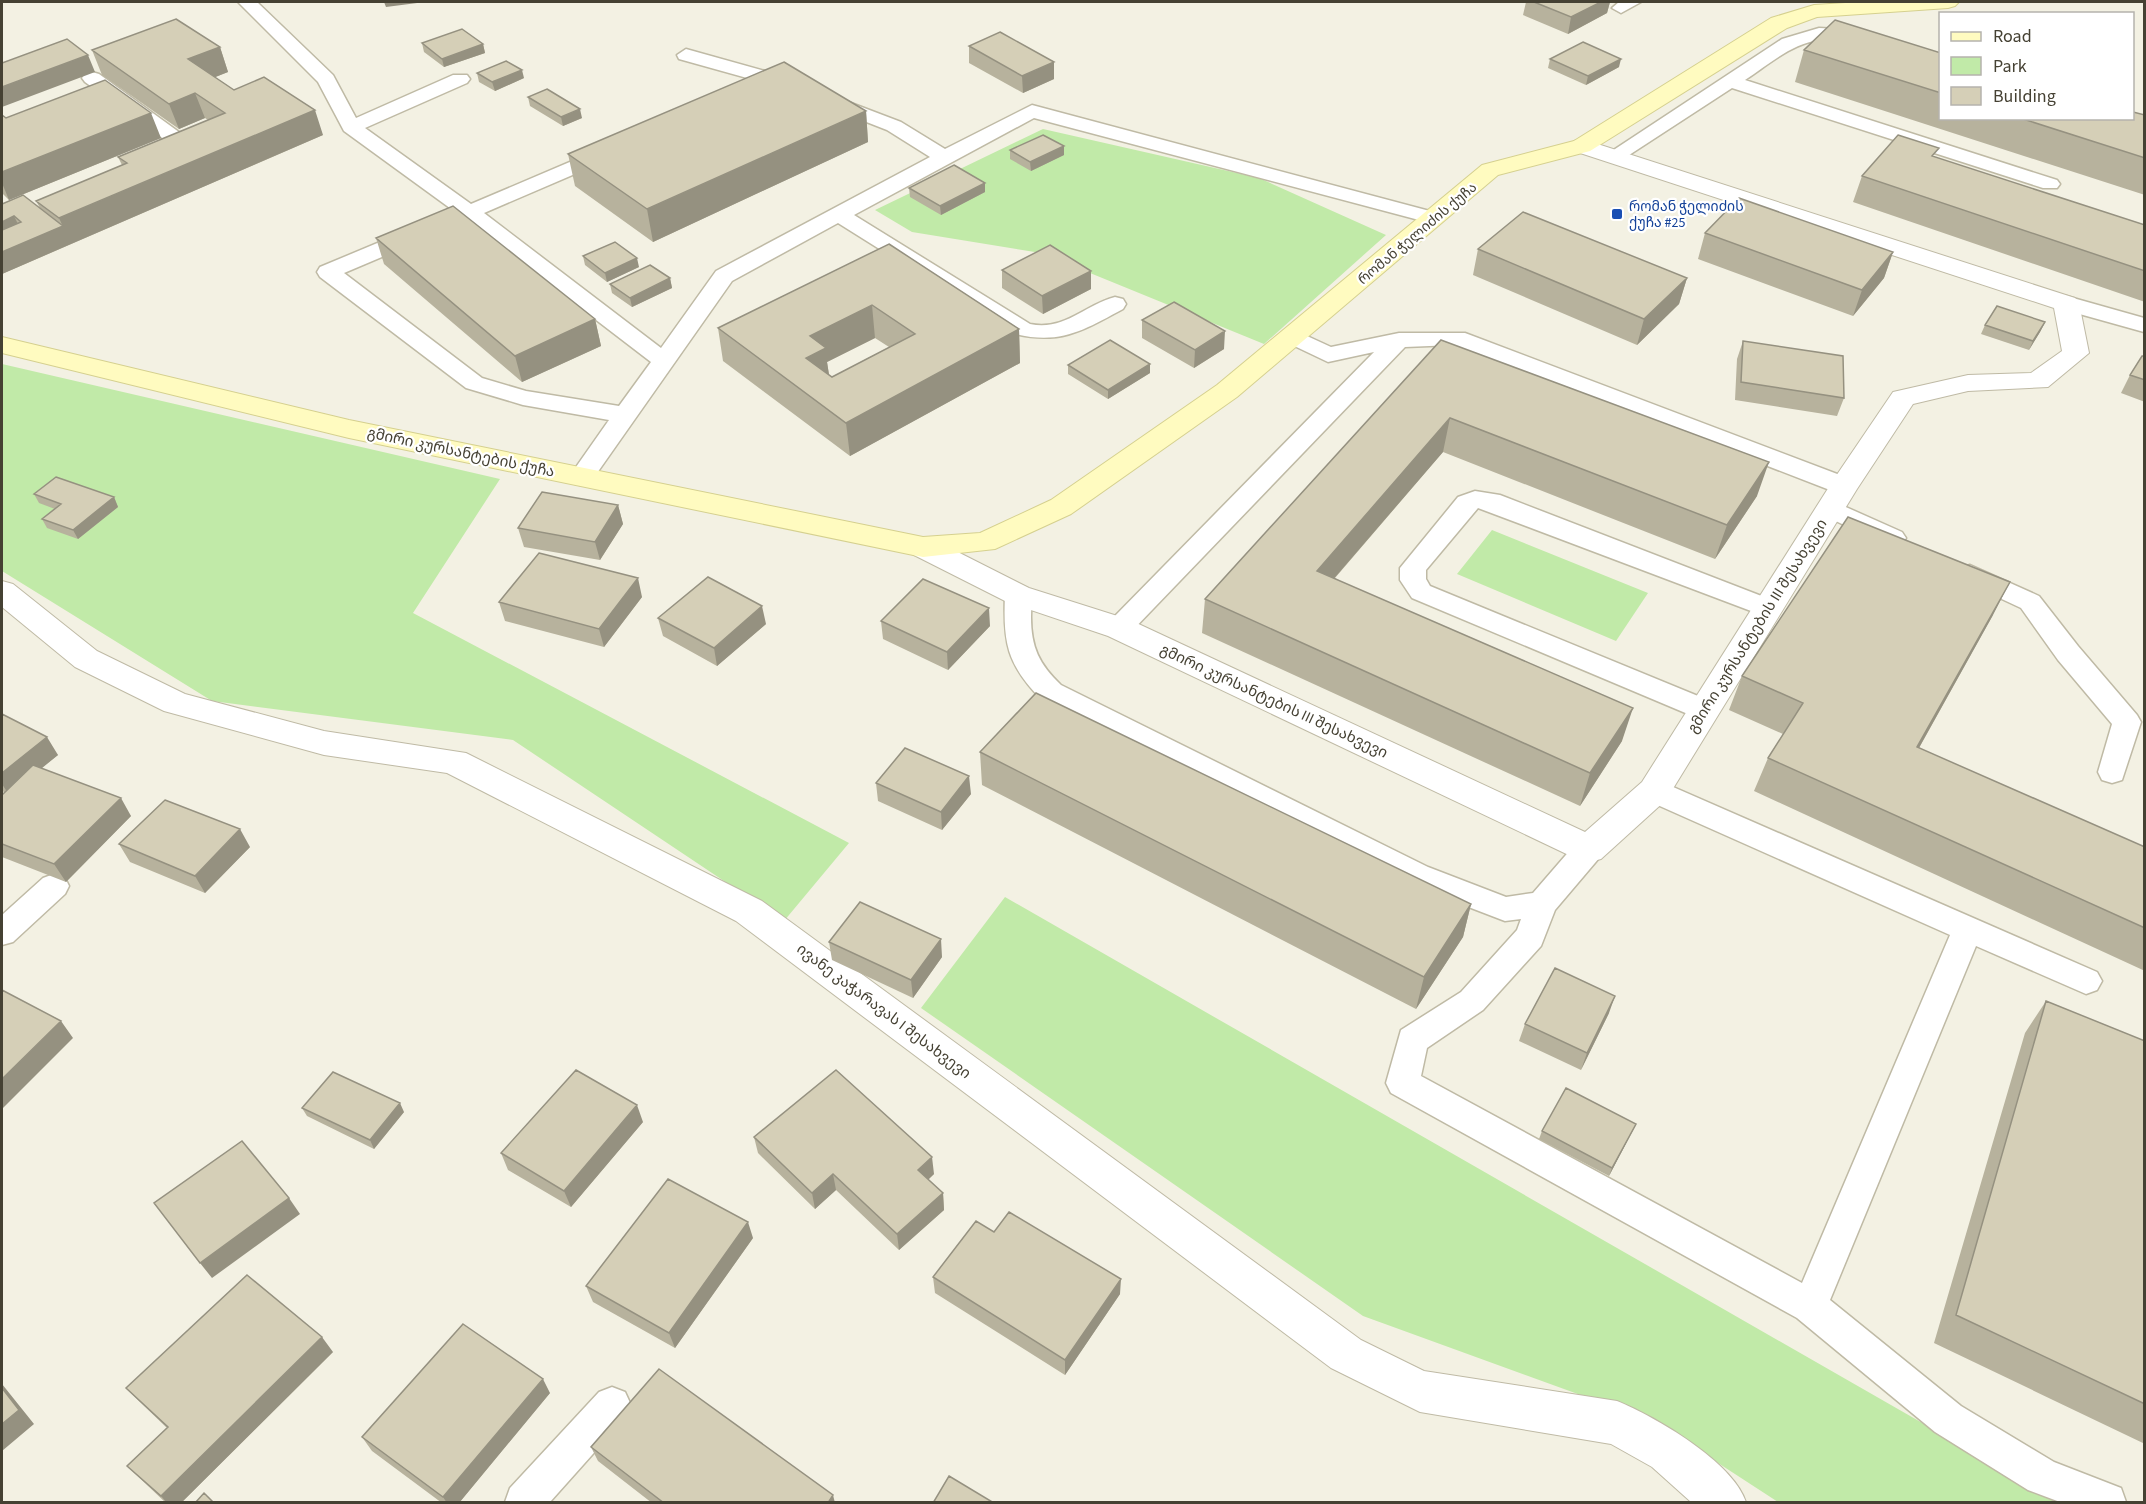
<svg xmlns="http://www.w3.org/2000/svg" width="2146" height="1504" font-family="'Source Sans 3','Noto Sans Georgian',sans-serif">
  <rect width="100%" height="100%" fill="#f3f1e3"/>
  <!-- green -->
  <path fill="#c1eaa8" d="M1043,129L1259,178L1386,235L1264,344L1041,253L912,232L875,210Z
    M2,364L500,479L413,613L849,843L784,921L513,740L212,701L2,571Z
    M1492,530L1648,593L1616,641L1457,574Z
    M1005,897L2060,1502H1778L1655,1422L1363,1316L921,1008Z"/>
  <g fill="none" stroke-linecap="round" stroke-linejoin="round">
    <defs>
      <path id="lane" d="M238,2H257L333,75L356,118L453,75H467L470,79L467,83L365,128L471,204L598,150H612L615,154L612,158L484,213L661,348L716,271L930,157L887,130L823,105L820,101L823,97L830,95L901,122L945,149L1032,105L1441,214L1445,218L1441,222L1434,224L1034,118L854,215L1030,324C1065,331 1084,305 1115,297L1123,299L1126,304L1123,309C1084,330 1061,345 1015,334L838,223L732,281L590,483L581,485L572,483L569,477L609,420L523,405L466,388L320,277L317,272L320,267L454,211L344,131L318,82ZM467,221L651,362L619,406L526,391L482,378L344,273Z
        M1619,2H1641L1621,13L1612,8Z
        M1819,28L1859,30L1868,36C1860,49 1832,38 1819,40C1791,44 1768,65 1745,80L2057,180L2060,184L2057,188H2043L1732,88L1623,159H1609L1606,155L1782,39Z
        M686,49L783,76L786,80L776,86L679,59L677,55Z
        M92,72L99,74L183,135L186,139C178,152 155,163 140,159L137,155L140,151L165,140L85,82L82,78L85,74Z
        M2066,296L2144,318V332L2058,308L2055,303L2058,298Z
        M1294,330L1331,347L1399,333H1465L1853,480L1856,486L1853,492L1844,494L1835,492L1454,345L1405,347L1128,635L1119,637L1110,635L1106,628L1110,621L1374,352L1328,362L1286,342L1283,337L1286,332Z
        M1475,491L1500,495L1777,602L1781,608L1777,614L1768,617L1759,614L1478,508L1426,570V579L1430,586L1715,703L1719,710L1715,717L1705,720L1695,717L1412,598L1400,580V568L1458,497Z
        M1830,500L1902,532L1906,538L1902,544L1893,547L1884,544L1821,514L1817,508L1821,502Z
        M1970,565L2039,596L2078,646L2137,715L2141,722L2122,780L2112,783L2102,780L2098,772L2112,724L2058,660L2021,608L1961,580L1957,574L1961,568Z
        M1018,586L1027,589C1033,597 1031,607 1031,617C1031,647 1039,664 1061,685L1428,867L1506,897L1533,893L1578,841L1589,837L1600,841L1604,849L1600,857L1555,910L1541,946L1483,1010L1427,1048L1421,1076L1802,1283L1950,935L1644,799L1639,791L1644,783L1654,780L1664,783L2097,972L2102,981L2097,990L2086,994L1976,946L1830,1300L1961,1406L2054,1462L2121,1488L2126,1502H2060L2028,1490L1935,1432L1797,1318L1391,1093L1386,1083L1401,1030L1461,992L1517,930L1521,919L1505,921L1406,883L1041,699C1007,664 1003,643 1005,595L1009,589Z
        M54,874L65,878L69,886L65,894L13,942L2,945V915L43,878Z
        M612,1387L625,1392L631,1405L625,1418L550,1502H505L510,1488L599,1392Z"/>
      <path id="street" d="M1582,139L2075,298L2079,303L2089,353L2048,387L1968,391L1913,404L1857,489L1666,800L1601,859L1589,862L1577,859L1108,636L1007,602L912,554L908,547L912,540L923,537L934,540L1029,588L1130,620L1585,832L1642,782L1834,479L1893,392L1968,375L2031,373L2062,351L2054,308L1574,151L1570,146L1574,141Z
        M2,581L13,584L97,651L185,694L324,731L466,753L762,901L1361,1340L1424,1371L1617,1401C1656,1417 1733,1462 1746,1502H1691L1652,1467L1611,1444L1420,1412L1331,1368L736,921L447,773L324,755L164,711L75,667L2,607Z"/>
      <path id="secondary" d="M1861,2H1959L1955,6L1948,8L1817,17L1787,28L1590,151L1498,175L1237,397L1071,514L995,549L923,557L349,438L2,353V337L349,420L923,537L980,533L1051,500L1217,385L1482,165L1574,141L1771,18L1814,5Z"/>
    </defs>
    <!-- lane casing -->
    <use href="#lane" stroke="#bfbaa5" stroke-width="3"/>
    <!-- street casing -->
    <use href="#street" stroke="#bfbaa5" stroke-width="2"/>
    <!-- secondary casing -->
    <use href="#secondary" stroke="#d5d08f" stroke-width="2"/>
    <!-- lane -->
    <use href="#lane" fill="#fff" fill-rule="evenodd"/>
    <!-- street -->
    <use href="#street" fill="#fff" fill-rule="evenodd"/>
    <!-- secondary -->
    <use href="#secondary" fill="#fffbc0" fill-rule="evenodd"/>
  </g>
  <!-- wall -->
  <path fill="#b7b29d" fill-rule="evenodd" d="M1526,2H1610L1607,13L1568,34L1523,15Z
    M422,43L483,44L485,53L444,67L424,52Z
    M969,46L1054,79L1023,93L969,63Z
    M220,47L228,72L215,77L234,90L323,135L2,274V204L40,208L36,201L122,165L118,157L208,120L205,118L179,129L102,75L92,50Z
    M1804,50L1941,53V118H2133L2145,115V195L1795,82Z
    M1550,59L1619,67L1586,85L1548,68Z
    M477,73L524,78L495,91L479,82Z
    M528,97L582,118L563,126L530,106Z
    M866,111L868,142L653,242L575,186L568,154Z
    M2,115L6,118L161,138L9,200L2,193Z
    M1064,146V155L1031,171L1010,159V150Z
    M1935,157L2145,225V302L1853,202L1862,176Z
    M985,183V192L941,215L910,197L909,188Z
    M1705,233L1893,252L1884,278L1853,316L1698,259Z
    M376,238L595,319L601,346L522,382L384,264Z
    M889,244L1019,329L1020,363L850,456L723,361L718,328ZM875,338L889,347L832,377L829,375L827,362Z
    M1478,249L1687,278L1679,304L1637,345L1473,275Z
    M583,256L639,267L607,282L585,265Z
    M1002,270L1091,271V289L1043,314L1002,288Z
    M670,278L672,288L632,307L612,293L610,284Z
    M1142,320L1224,349L1194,368L1142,338Z
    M2045,322L2040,332L2029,350L1981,334L1985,325Z
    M1441,340L1757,496L1715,559L1443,452L1335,578L1622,741L1580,806L1202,633L1205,599Z
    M1743,341L1844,398L1837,416L1735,400L1737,359Z
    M2145,356V402L2121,393L2130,375Z
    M1068,365L1150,373L1108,399L1068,374Z
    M34,494L114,497L118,507L78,539L47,528L42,519L55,509L39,503Z
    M618,505L623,524L600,560L524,547L518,528Z
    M642,597L604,647L505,621L499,602Z
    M1993,615L1919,748L2144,847L2145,845V971L1754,791L1768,758L1783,734L1729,710L1742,676Z
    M658,618L766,624L717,666L663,636Z
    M881,621L990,626L948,670L883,639Z
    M2,714L58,755L41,768L131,816L66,882L2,857V795L4,792L2,791Z
    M980,752L1471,904L1463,937L1416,1009L982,785Z
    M876,783L971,794L942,830L878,801Z
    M119,844L250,847L205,893L130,862Z
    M829,942L942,957L913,998L832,960Z
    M2046,1001L2145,1041V1444L1934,1343L2025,1033Z
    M1609,1013L1581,1070L1519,1041L1525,1024Z
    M302,1108L404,1112L374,1149L307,1116Z
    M643,1122L571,1207L508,1170L501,1153Z
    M1636,1124L1609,1176L1539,1139L1542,1131Z
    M754,1137L934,1174L928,1180L943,1193L944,1210L899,1250L836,1190L815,1209L758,1153Z
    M994,1232L1120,1294L1065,1375L935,1293L933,1277Z
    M753,1238L675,1348L593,1302L586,1286Z
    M333,1352L181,1503H166L127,1466L167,1428L140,1402L126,1388Z
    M550,1393L459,1503H442L372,1451L362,1437Z
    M591,1447L835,1503H652L598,1461Z"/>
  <!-- shaded-wall -->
  <path fill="#959180" d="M384,2H425L386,7Z
    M1601,2H1610L1607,13L1568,34L1571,17Z
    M483,44L485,53L444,67L442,59Z
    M220,47L228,72L198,84L188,59Z
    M88,55L95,72L2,107V87Z
    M1621,59L1619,67L1586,85L1588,76Z
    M1054,62V79L1023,93L1022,76Z
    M522,70L524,78L495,91L492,82Z
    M195,93L205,118L179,129L169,104Z
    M580,109L582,118L563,126L561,117Z
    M315,110L323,135L71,244L59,218Z
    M866,111L868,142L653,242L647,209Z
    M151,113L161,138L9,200L2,183V172Z
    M1064,146V155L1031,171L1030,162Z
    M985,183V192L941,215L940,206Z
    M14,216L23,234L2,243V222Z
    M63,226L71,244L2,274V252Z
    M1893,252L1884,278L1853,316L1862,290Z
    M637,258L639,267L607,282L605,273Z
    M1091,271V289L1043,314L1042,296Z
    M670,278L672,288L632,307L630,298Z
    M1687,278L1679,304L1637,345L1644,319Z
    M872,305L875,338L827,362L830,381L806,358L810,336Z
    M595,319L601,346L522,382L515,356Z
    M2045,322L2040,332L2029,350L2033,341Z
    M1019,329L1020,363L850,456L846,423Z
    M1225,331L1224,349L1194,368L1195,350Z
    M1150,364V373L1108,399V390Z
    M1450,418L1443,452L1312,604L1317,571Z
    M1769,462L1757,496L1715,559L1727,525Z
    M114,497L118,507L78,539L73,530Z
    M618,505L623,524L600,560L595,542Z
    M638,578L642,597L604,647L599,629Z
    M2010,582L1993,615L1901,780L1917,747Z
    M762,606L766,624L717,666L714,648Z
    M989,608L990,626L948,670L947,652Z
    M1633,708L1622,741L1580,806L1590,773Z
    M47,737L58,755L9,795L2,784V773Z
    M969,776L971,794L942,830L941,812Z
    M121,798L131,816L66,882L54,864Z
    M240,829L250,847L205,893L195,876Z
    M1471,904L1463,937L1416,1009L1424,977Z
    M941,939L942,957L913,998L911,980Z
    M1615,996L1609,1013L1581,1070L1587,1053Z
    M61,1021L73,1038L2,1109V1079Z
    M400,1103L404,1112L374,1149L370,1140Z
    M637,1105L643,1122L571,1207L564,1191Z
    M1636,1124L1632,1132L1609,1176L1612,1168Z
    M932,1157L934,1174L920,1187L918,1170Z
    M833,1174L836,1190L815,1209L812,1193Z
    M943,1193L944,1210L899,1250L897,1234Z
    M289,1198L300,1214L212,1278L200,1263Z
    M748,1222L753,1238L675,1348L669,1333Z
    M1121,1279L1120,1294L1065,1375V1360Z
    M322,1337L333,1352L181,1503H167L161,1496Z
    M543,1379L550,1393L459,1503H447L443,1497Z
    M2,1384L34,1424L2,1451Z
    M833,1495L835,1503H828Z"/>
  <!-- building -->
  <path fill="#d5cfb7" stroke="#959180" stroke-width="1.5" fill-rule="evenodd" d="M1534,2H1601L1571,17Z
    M176,19L220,47L188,59L234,90L264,77L315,110L59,218L36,201L127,163L118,157L225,113L195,93L169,104L92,50Z
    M1835,20L1941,53V93L1804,50Z
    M462,29L483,44L442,59L422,43Z
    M1000,32L1054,62L1022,76L969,46Z
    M67,39L88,55L2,87V63Z
    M1583,42L1621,59L1588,76L1550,59Z
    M506,61L522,70L492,82L477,73Z
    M784,62L866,111L647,209L568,154Z
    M105,80L151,113L2,172V115L6,118Z
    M547,89L580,109L561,117L528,97Z
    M2133,112L2145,115V158L2020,118H2133Z
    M1043,135L1064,146L1030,162L1010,150Z
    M1898,135L1939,148L1932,156L2145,225V271L1862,176Z
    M954,165L985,183L940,206L909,188Z
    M23,195L63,226L2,252V230L21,222L14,216L2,222V204Z
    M1739,198L1893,252L1862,290L1705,233Z
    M453,206L595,319L515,356L376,238Z
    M1523,212L1687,278L1644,319L1478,249Z
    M615,242L637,258L605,273L583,256Z
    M889,244L1019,329L846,423L718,328ZM872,305L915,334L832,377L806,358L826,348L810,336Z
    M1050,245L1091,271L1042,296L1002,270Z
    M650,265L670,278L630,298L610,284Z
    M1174,302L1225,331L1195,350L1142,320Z
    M1997,306L2045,322L2033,341L1985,325Z
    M1110,340L1150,364L1108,390L1068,365Z
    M1441,340L1769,462L1727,525L1450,418L1317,571L1633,708L1590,773L1205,599Z
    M1743,341L1843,356L1844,398L1741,382Z
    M2142,356H2145V380L2130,375Z
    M56,477L114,497L73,530L42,519L61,504L34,494Z
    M542,492L618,505L595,542L518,528Z
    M1848,517L2010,582L1917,747L2145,847V928L1768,758L1803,703L1742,676Z
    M539,553L638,578L599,629L499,602Z
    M708,577L762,606L714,648L658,618Z
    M923,579L989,608L947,652L881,621Z
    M1036,693L1471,904L1424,977L980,752Z
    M2,714L47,737L2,773Z
    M905,748L969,776L941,812L876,783Z
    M33,765L121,798L54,864L2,844V795Z
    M165,800L240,829L195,876L119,844Z
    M860,902L941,939L911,980L829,942Z
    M1555,968L1615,996L1587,1053L1525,1024Z
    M2,990L61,1021L2,1079Z
    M2046,1001L2145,1041V1404L1956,1315Z
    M576,1070L637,1105L564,1191L501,1153Z
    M836,1070L932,1157L918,1170L943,1193L897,1234L833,1174L812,1193L754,1137Z
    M333,1072L400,1103L370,1140L302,1108Z
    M1566,1088L1636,1124L1612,1168L1542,1131Z
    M242,1141L289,1198L200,1263L154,1203Z
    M668,1179L748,1222L669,1333L586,1286Z
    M1009,1212L1121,1279L1065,1360L933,1277L976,1221L994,1232Z
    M247,1275L322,1337L161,1496L127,1466L168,1427L126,1388Z
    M463,1324L543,1379L443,1497L362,1437Z
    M659,1369L833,1495L828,1503H664L591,1447Z
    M2,1388L19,1410L2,1424Z
    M949,1476L994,1503H933Z
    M204,1493L214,1503H195Z"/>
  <!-- markers -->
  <rect fill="#1a4fb4" stroke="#fff" stroke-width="2" x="1611" y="208" width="12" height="12" rx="3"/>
  <g text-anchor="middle" stroke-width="4.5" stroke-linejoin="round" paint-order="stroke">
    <!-- far-transit labels -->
    <g font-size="14" fill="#164399" stroke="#fff" text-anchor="start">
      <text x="1629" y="211">რომან ჭელიძის<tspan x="1629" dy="16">ქუჩა #25</tspan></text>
    </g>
    <!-- far-street labels -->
    <g font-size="14" fill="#454133" stroke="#fff">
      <text transform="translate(1417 233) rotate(-40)" y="5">რომან ჭელიძის ქუჩა</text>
    </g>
    <!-- street labels -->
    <g font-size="15" fill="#454133" stroke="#fff">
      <text transform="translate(461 452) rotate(12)" y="5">გმირი კურსანტების ქუჩა</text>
      <text transform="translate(1757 626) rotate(-58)" y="5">გმირი კურსანტების III შესახვევი</text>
      <text transform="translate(1274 701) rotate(25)" y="5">გმირი კურსანტების III შესახვევი</text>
      <text transform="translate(884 1011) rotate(37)" y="5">ივანე კაჭარავას I შესახვევი</text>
    </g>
  </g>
  <!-- border -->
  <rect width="2146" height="1504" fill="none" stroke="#454133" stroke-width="6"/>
  <!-- legend -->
  <rect x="1939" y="12" width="195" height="108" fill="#ffffff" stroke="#b5b3ad" stroke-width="1.5"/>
  <rect x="1951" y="32" width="30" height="9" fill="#fffbc0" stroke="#b5b3ad" stroke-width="1.5"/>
  <text x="1993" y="42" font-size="18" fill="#454133">Road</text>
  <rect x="1951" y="57" width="30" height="18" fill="#c1eaa8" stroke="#b5b3ad" stroke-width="1.5"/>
  <text x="1993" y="72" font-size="18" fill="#454133">Park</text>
  <rect x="1951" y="87" width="30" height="18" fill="#d5cfb7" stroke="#b5b3ad" stroke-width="1.5"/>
  <text x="1993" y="102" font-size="18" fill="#454133">Building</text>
</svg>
